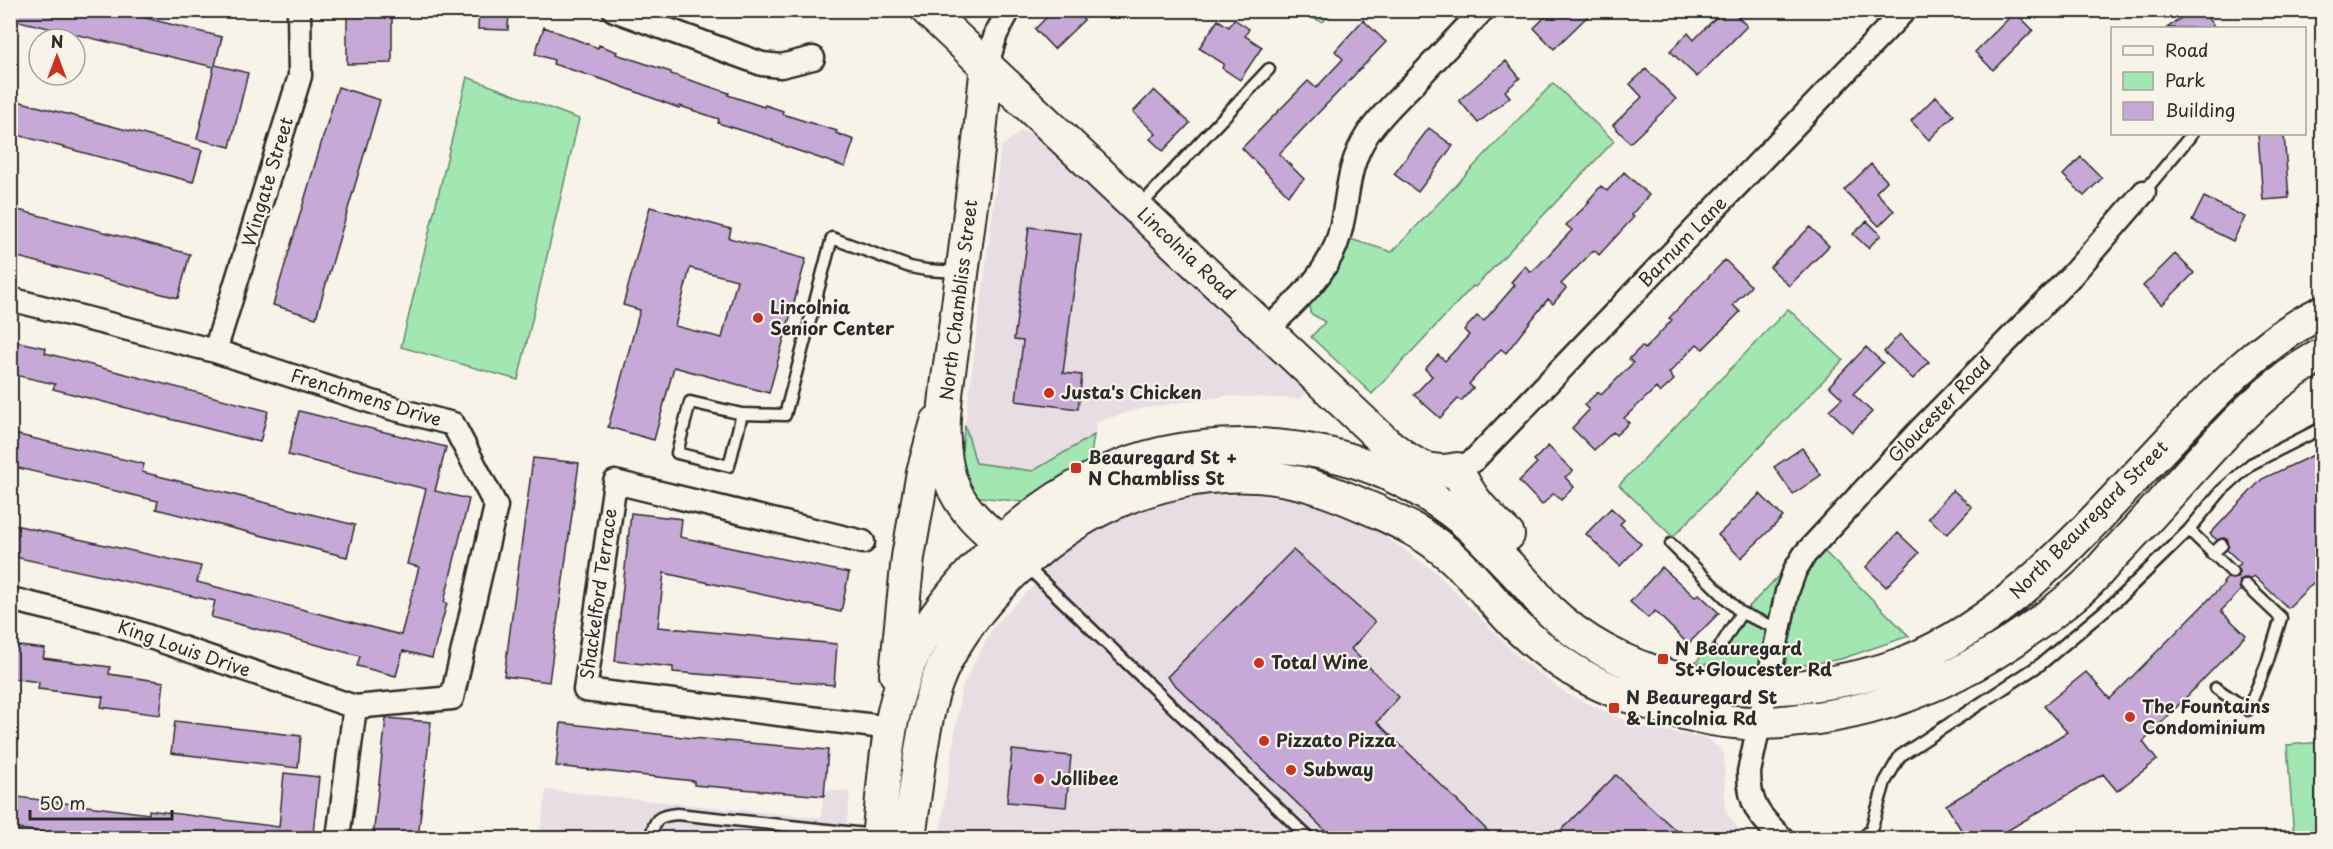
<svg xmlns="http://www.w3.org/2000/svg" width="2333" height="849" font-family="'Playpen Sans',sans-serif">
  <rect width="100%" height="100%" fill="#f7f3e8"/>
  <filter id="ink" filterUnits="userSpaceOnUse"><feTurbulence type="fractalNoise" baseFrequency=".0167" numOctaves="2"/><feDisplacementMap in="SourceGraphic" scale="12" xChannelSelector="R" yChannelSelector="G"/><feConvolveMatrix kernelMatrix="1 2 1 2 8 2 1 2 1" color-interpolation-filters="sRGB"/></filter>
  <g filter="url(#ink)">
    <!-- built -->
    <path fill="#e8dde3" d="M1021,131L1042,135L1312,385L1301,399L1226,396L1144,408L1096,422L1094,435L1034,471L976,463L965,425L1001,147Z
      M1252,494L1311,503L1374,529L1437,573L1520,659L1567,694L1635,725L1708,739L1724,753L1725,810L1745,838H939L962,687L993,627L1045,574L1040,565L1134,510L1192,496Z
      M546,790L821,818L824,790L850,792L845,838H540Z"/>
    <!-- green -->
    <path fill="#a2e6b1" stroke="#66886e" stroke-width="1.5" d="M1292,11H1334L1323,22Z
      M467,77L579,119L518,380L401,347Z
      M1553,83L1614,141L1475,287L1473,286L1372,394L1311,337L1325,322L1310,313L1309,300L1336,270L1350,239L1392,252Z
      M1788,309L1843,360L1673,537L1619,485Z
      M965,425L976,463L1033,471L1094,435L1083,509L956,494Z
      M1813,540L1909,636L1841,659L1767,671L1695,663Z
      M2322,742V838H2294L2287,745Z"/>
    <!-- building -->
    <path fill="#c6a9d6" stroke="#2b2b2b" stroke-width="1.5" fill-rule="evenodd" d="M10,10H114L222,37L215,65L248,73L230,147L197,139L214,67L10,19Z
      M347,10H392V63L347,64Z
      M479,10H509L508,30L478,29Z
      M1054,10H1074L1084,20L1054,49L1035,29Z
      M1552,10H1594L1554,49L1534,28Z
      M1723,10H1731L1747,26L1697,77L1670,51L1688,33L1694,40Z
      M2192,10H2202L2215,28H2167Z
      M2015,12L2033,30L1993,70L1975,52Z
      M1234,19L1249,29L1245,36L1262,47L1240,80L1222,68L1224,64L1199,48L1218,20L1229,27Z
      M1363,20L1386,42L1279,154L1304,179L1288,195L1242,148L1308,81L1316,88L1343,59L1335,51Z
      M544,27L598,48L599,45L617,52L616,54L671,72V74L729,93L728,95L764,107L765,105L783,111L782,114L837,131L836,133L854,140L845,167L790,148L772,141L773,140L718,123L719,119L680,106L679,108L607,81L553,64L554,60L535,54Z
      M1506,61L1520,78L1505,91L1510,97L1478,123L1459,100Z
      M1646,69L1676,99L1630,143L1613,125L1642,97L1630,84Z
      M338,87L380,100L316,318L273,305Z
      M1154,90L1190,123L1163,151L1150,139L1156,134L1133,112Z
      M1936,96L1954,115L1929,140L1911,121Z
      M10,99L202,150L193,182L10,133Z
      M1429,128L1453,146L1418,192L1394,174Z
      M2258,134H2284L2289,198L2263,200Z
      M2081,157L2102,178L2084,196L2063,175Z
      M1871,164L1887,181L1876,192L1894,211L1879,226L1844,190Z
      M1624,172L1649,195L1631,215L1634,217L1599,255L1594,250L1561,284L1566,288L1553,304L1548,299L1506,353L1501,349L1469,384L1473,388L1461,401L1458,399L1440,418L1414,395L1432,376L1425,369L1438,355L1445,361L1469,335L1464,330L1477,316L1484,321L1515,285L1511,282L1525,266L1531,272L1539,265L1572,230L1566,225L1590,202L1588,201L1601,186L1607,191Z
      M2204,197L2245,217L2233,241L2192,221Z
      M650,207L731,229L729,238L806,259L769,393L674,367L654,440L608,427L640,310L623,305ZM690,268L737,280L722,338L675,326Z
      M10,208L190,254L178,298L10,255Z
      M1867,221L1881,235L1868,248L1853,234Z
      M1029,227L1081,234L1063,373L1082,375L1078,409L1016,401L1023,341L1014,340Z
      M1810,227L1829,246L1789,286L1770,267Z
      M2175,254L2194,273L2162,305L2143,286Z
      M1725,260L1751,286L1733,305L1740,312L1703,349L1697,344L1669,373L1674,380L1660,393L1656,388L1624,418L1629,423L1616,435L1613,432L1594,450L1572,428L1589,410L1584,405L1598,392L1601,395L1633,363L1629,359L1642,346L1645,349L1672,320L1669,318Z
      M1900,334L1929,362L1913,379L1884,352Z
      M10,340L46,348L45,353L268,411L260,442L53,389L55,384L10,374Z
      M1866,347L1883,363L1853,394L1872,412L1852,432L1829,410L1842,398L1829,386Z
      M299,411L446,447L435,491L469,499L444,602L447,603L432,658L403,651L396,676L357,666L360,656L211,617L215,601L10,556V524L201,566L197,582L401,635L419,567L407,564L426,489L288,455Z
      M10,433L144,464L142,472L355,525L347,557L156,509L158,501L10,466Z
      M1548,446L1573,471L1565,477L1574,487L1561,500L1554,493L1542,505L1519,481L1537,463L1534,460Z
      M1802,448L1821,475L1793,494L1774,467Z
      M2322,451V574L2288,608L2254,576L2251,579L2244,578L2240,580L2239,587L2241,590L2221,611L2246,635L2143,742L2157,760L2117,791L2103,774L1995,838H1966L1946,805L2067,732L2044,706L2086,672L2110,699L2224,584L2223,583L2227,578L2233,579L2238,577L2239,571L2237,567L2241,563L2227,550L2228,540L2224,538L2217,540L2210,534L2262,479Z
      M533,458L579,463L549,682L504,676Z
      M1953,490L1972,507L1947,534L1928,518Z
      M1760,494L1783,517L1741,558L1718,535Z
      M1611,508L1624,520L1620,524L1641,544L1620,566L1586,534Z
      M631,513L682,519L680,537L849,573L841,612L664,573L658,627L837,644L834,685L673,672V667L615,661Z
      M1898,533L1919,553L1886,587L1866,567Z
      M1293,550L1375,622L1351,649L1399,697L1377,722L1495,838H1333L1167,677Z
      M1662,567L1695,597L1699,594L1719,613L1688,644L1655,611L1648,618L1630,602Z
      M10,645L45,649L43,658L110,667L109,674L164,682L160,715L101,707L103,697L38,689L39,682L10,678Z
      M386,718L431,722L418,838H373Z
      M175,721L301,736L298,768L171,753Z
      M561,723L692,738L828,750L824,796L694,785V781L556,766Z
      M1012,750L1071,756L1066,807L1007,802Z
      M284,773L319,777L313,834L296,832L295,838H89L10,828V796L149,814V810L279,827Z
      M1616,775L1684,838H1553Z"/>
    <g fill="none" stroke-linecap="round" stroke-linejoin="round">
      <defs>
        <path id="lane" d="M2144,192L2192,134
          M1140,206L1269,69
          M742,414L729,466L677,453L690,402L742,414L785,415L832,238L910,267L926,270L958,272
          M2189,530L2221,491L2251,464L2322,428
          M1671,544L1741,613
          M2212,554L2222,545
          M1026,566L1309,838
          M1721,645L1741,613L1779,629
          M2216,688L2248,710L2267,663L2281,618L2246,585
          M651,838C654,819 657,816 677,814L875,835
          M1862,838L1871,830L1885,782L1900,756L2041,664L2117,600L2189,530L2232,572"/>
        <path id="street" d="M614,10L762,64L781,66L813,58
          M987,65L996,34L1009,10
          M10,299L215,351L391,408L453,424L496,506L452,698L355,707L106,622L10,599
          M1267,330C1293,304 1322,280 1336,245C1350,208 1343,172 1367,135C1380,116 1397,100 1413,84C1436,59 1459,35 1483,10
          M215,351L300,76L299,10
          M1457,469L1473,461L1905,10
          M863,542L615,482L585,690L891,728
          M338,838L355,707
          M1782,838C1759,816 1749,805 1749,772L1787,592L1795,570L1805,554L1921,429L2072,275L2144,192"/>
        <path id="secondary" d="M927,10L1385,442C1408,460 1425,477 1457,469C1471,501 1483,511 1508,535
          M987,65C983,101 980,138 975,174C968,228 961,282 954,336C948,384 934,443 954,489C967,517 993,535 1015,555
          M896,674L908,557L923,472L937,422
          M878,838C885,777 886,709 914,653C932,616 959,584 988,555C1019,524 1055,496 1095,477C1182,434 1302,435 1390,475C1423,490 1458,513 1483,539C1499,555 1514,571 1529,587C1535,594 1541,602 1548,609C1616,675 1721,699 1812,685C1843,681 1875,674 1904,663C2012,620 2093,521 2171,439C2216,391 2263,341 2322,312
          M909,838C916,791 920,740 933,693C953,629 1010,569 1064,531C1131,485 1221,463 1301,483C1328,490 1353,501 1378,512C1401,523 1423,533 1442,549C1467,568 1485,592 1506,615C1522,633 1542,649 1562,663C1609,696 1705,725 1762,723C1780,723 1800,720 1817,718C1918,704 2002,656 2079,591C2093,580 2104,564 2117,551C2136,531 2155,511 2173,490C2217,442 2263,386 2322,355"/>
      </defs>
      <!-- lane casing -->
      <use href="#lane" stroke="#2b2b2b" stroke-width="15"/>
      <!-- street casing -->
      <use href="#street" stroke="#2b2b2b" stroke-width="27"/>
      <!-- secondary casing -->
      <use href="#secondary" stroke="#2b2b2b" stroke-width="36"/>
      <!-- lane -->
      <use href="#lane" stroke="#f7f3e8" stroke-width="10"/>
      <!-- street -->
      <use href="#street" stroke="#f7f3e8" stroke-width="22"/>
      <!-- secondary -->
      <use href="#secondary" stroke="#f7f3e8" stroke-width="32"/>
    </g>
  </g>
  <!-- markers -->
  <g fill="#c8321e" stroke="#f7f3e8" stroke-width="2">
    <circle cx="758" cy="318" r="6"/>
    <circle cx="1049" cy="393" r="6"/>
    <rect x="1070" y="462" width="12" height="12" rx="3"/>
    <rect x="1657" y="653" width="12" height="12" rx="3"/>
    <circle cx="1259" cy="663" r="6"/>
    <rect x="1608" y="702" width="12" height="12" rx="3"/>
    <circle cx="2130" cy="717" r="6"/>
    <circle cx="1264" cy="741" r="6"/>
    <circle cx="1291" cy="770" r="6"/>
    <circle cx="1039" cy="779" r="6"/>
  </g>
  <g text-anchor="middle" stroke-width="4.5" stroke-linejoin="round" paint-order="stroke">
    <!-- street labels -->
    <g font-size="18" fill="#2b2b2b" stroke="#f7f3e8">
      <text transform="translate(268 182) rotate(-73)" y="6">Wingate Street</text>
      <text transform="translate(1683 242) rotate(-46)" y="6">Barnum Lane</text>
      <text transform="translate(1186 254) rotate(43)" y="6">Lincolnia Road</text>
      <text transform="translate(959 300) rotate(-83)" y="6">North Chambliss Street</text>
      <text transform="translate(366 398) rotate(17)" y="6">Frenchmens Drive</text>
      <text transform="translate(1940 410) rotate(-46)" y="6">Gloucester Road</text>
      <text transform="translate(2089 520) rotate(-45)" y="6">North Beauregard Street</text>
      <text transform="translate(599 594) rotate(-82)" y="6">Shackelford Terrace</text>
      <text transform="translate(184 649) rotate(19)" y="6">King Louis Drive</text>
    </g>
    <!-- poi labels -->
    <g font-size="18" font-weight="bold" fill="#2b2b2b" stroke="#f7f3e8" text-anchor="start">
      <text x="770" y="314">Lincolnia<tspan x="770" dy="21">Senior Center</tspan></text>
      <text x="1061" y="399">Justa's Chicken</text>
      <text x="1088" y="464">Beauregard St +<tspan x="1088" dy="21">N Chambliss St</tspan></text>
      <text x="1675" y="655">N Beauregard<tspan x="1675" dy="21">St+Gloucester Rd</tspan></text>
      <text x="1271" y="669">Total Wine</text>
      <text x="1626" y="704">N Beauregard St<tspan x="1626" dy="21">&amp; Lincolnia Rd</tspan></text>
      <text x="2142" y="713">The Fountains<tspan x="2142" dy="21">Condominium</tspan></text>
      <text x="1276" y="747">Pizzato Pizza</text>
      <text x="1303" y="776">Subway</text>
      <text x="1051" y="785">Jollibee</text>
    </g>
  </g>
  <!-- margin -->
  <rect width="2333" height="849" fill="none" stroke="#f7f3e8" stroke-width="36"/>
  <rect x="18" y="18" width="2297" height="813" fill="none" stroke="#2b2b2b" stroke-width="2" filter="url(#ink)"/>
  <!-- legend -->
  <rect x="2111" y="27" width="195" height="108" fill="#f7f3e8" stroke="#a5a39c" stroke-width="1.5"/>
  <rect x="2123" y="46" width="30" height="9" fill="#f7f3e8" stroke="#a5a39c" stroke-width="1.5"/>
  <text x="2165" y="57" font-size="18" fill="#2b2b2b">Road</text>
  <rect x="2123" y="72" width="30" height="18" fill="#a2e6b1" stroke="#a5a39c" stroke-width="1.5"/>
  <text x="2165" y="87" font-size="18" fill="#2b2b2b">Park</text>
  <rect x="2123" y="102" width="30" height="18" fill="#c6a9d6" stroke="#a5a39c" stroke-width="1.5"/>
  <text x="2165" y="117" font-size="18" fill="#2b2b2b">Building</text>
  <!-- north arrow -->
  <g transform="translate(57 57)"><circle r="28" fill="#f7f3e8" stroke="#a5a39c" stroke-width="1.5"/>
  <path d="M0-4.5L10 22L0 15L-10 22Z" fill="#c8321e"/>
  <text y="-9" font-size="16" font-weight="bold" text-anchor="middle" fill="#2b2b2b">N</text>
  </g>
  <!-- scale -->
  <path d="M30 810v9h142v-9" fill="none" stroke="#2b2b2b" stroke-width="3"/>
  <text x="39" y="810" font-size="18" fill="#2b2b2b" stroke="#f7f3e8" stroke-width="4.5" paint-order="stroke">50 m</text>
</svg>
